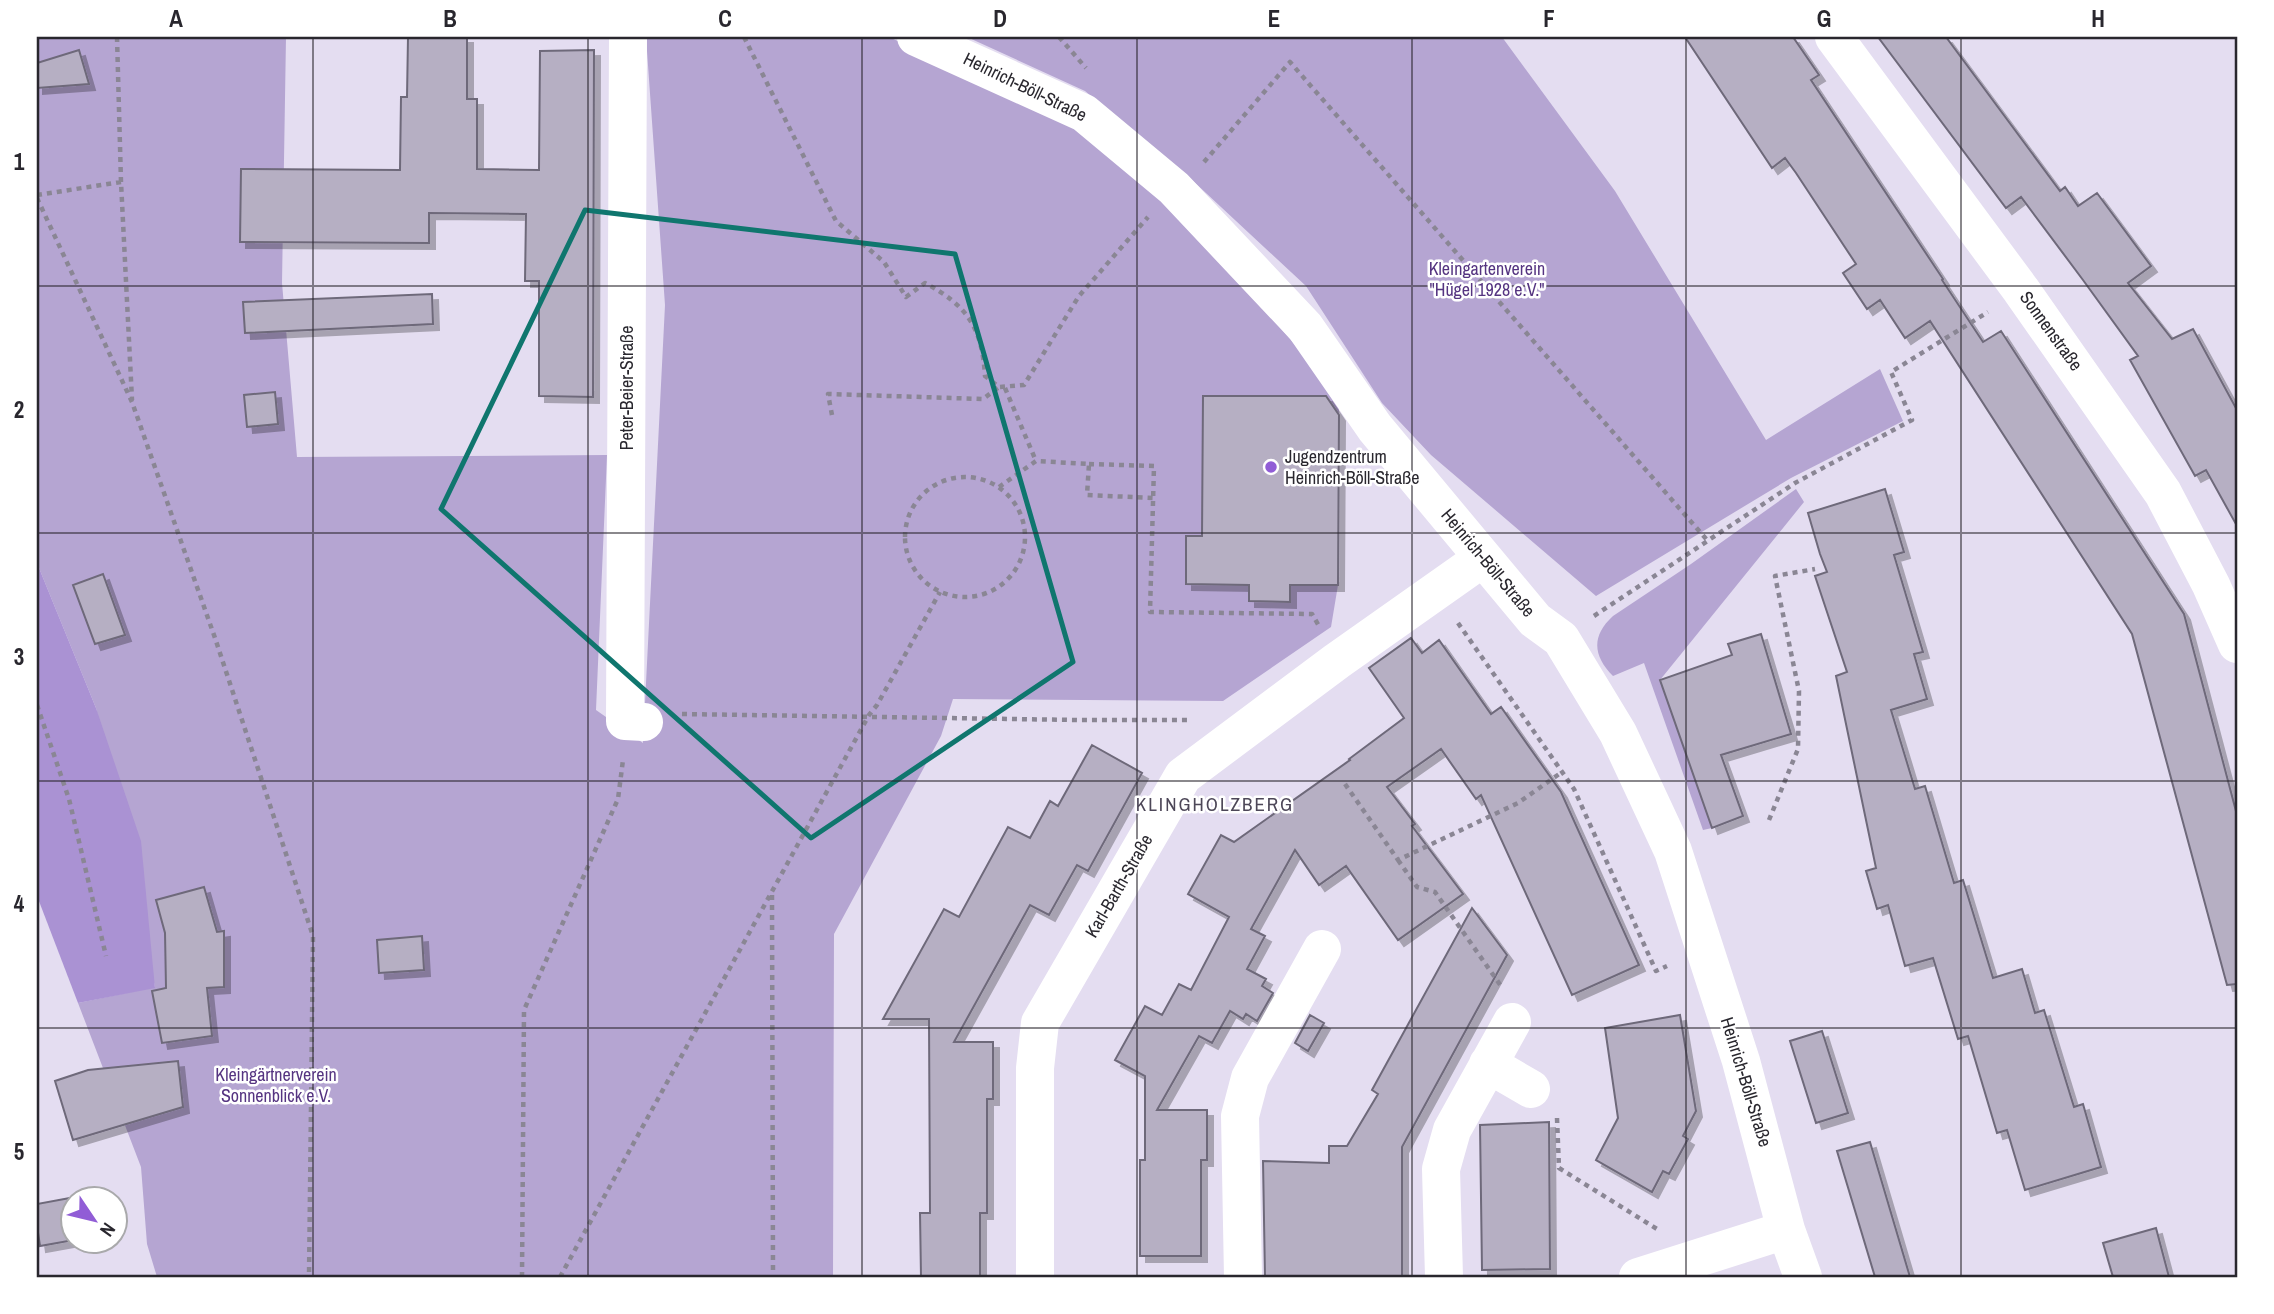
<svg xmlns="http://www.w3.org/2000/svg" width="2274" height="1314" font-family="'Archivo Narrow',sans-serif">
  <defs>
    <filter id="shadow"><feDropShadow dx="6" dy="6" stdDeviation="0" flood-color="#0004"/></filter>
  </defs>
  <rect width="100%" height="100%" fill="#e4ddf1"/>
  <!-- green -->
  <path fill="#b5a5d2" d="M37,37H286L282,283L297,457L607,455L596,710L643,743L665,305L646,37H889L1061,116L1187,219L1339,396L1338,585L1331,627L1223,701L953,699L941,736L834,934L833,1277H157L147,1244L141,1167L78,1003L155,987L96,708L37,563Z
    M967,37H1502L1615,191L1766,440L1880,369L1903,421L1791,478L1596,596L1431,455L1382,403L1306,286L1192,180L1085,91Z
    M1796,489L1804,502L1660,680L1712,828L1703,830L1644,663L1613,676C1593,656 1591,636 1613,616L1691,564Z"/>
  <!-- forest -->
  <path fill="#aa92d3" d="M37,563L96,708L141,841L155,988L78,1003L37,896Z"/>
  <!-- building -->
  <path fill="#b6afc3" stroke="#6e697a" stroke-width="2" filter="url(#shadow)" d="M408,37H467V99H477V169L539,170L540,51L594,50L593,397L539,396V281H525L526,214L429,213V243L240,242L241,169L400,170L401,97H407Z
    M1685,37H1793L1819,75L1811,80L1943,279L1942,280L1983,342L2001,331L2184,614L2237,815V984L2227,985L2132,634L1930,321L1905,338L1880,300L1867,309L1843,273L1856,264L1796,173L1785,158L1772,168Z
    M1878,37H1946L2060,191L2065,187L2078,206L2097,193L2151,266L2128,283L2172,339L2193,329L2237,410V526L2206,470L2195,476L2130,360L2138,356L2083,280L2021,197L2006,208Z
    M79,50L89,84L37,88V63Z
    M432,294L433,324L245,333L243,302Z
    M275,392L278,424L247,427L244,395Z
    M1203,396H1326L1339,415L1338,585H1290V602L1249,601V585L1186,584V536H1202Z
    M1885,489L1904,552L1894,555L1923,652L1914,654L1927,699L1891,710L1915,789L1925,786L1954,883L1963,880L1993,978L2022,969L2035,1013L2044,1010L2074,1107L2083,1104L2101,1167L2025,1190L2007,1130L1997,1133L1968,1036L1958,1039L1933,958L1905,966L1888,905L1877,909L1866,871L1876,868L1836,676L1847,672L1815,576L1827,572L1820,554L1808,513Z
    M103,574L125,635L95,644L73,585Z
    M1761,634L1791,734L1721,755L1743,816L1712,828L1660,680L1732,655L1728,644Z
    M1411,638L1422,653L1439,640L1491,714L1501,707L1561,792L1639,965L1572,995L1481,795L1476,799L1441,749L1387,787L1415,824L1412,826L1463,894L1398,940L1346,866L1319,885L1295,850L1251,929L1265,936L1247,969L1266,979L1262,986L1273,993L1257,1021L1246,1014L1243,1019L1230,1011L1212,1043L1199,1036L1157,1110H1207V1160H1201V1256H1140V1160H1145V1076L1115,1060L1145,1006L1162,1015L1179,984L1191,990L1229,917L1188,894L1221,835L1234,842L1350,760L1349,759L1404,718L1369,668Z
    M1092,745L1142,773L1088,871L1077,865L1049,915L1030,905L954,1042H993V1099H987V1213H980V1277H921L920,1213H930L929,1019H883L944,909L959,917L1008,827L1030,838L1050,801L1058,806Z
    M204,887L217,932L224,931V987L207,988L212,1036L162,1043L152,991L166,988L165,933L156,900Z
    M1472,908L1507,955L1402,1147V1277H1265L1263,1161L1329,1163V1146H1347L1378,1094L1372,1090Z
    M422,936L424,970L379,973L377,940Z
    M1310,1015L1324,1023L1308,1051L1295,1043Z
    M1680,1015L1696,1111L1683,1136L1688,1139L1669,1174L1663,1171L1652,1192L1596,1160L1618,1118L1605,1028Z
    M1822,1031L1848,1113L1816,1123L1790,1041Z
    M178,1061L183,1107L73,1140L55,1081L88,1070Z
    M1549,1122L1550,1269L1482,1270L1480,1125Z
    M1870,1142L1910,1277H1875L1837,1151Z
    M97,1193L98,1199H74V1240L40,1246L37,1226V1204Z
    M2156,1228L2169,1277H2113L2103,1243Z"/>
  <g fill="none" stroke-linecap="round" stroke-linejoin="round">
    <!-- path -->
    <path stroke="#8a8694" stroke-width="4.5" stroke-dasharray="5 5" stroke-linecap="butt" d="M117,37L121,182L132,400
      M744,37L836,221L884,262L906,297L925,283C968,306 982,328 985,376L999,387L1024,385L1079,296L1148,217
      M1059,37L1086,68
      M1204,162L1290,62L1707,540
      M37,195L121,182
      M37,198L132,402L215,638L313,936L309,1277
      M1005,388L1036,461
      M832,415L828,394L983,399L999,387
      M1089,464L1154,466L1150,612L1312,614L1319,626
      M905 537a60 60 0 1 1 120 0a60 60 0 1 1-120 0Z
      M999,487L1036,461L1089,464L1087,495L1153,498
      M1594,616L1795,483L1912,420L1891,372L1988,312
      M1458,623L1574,789L1656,971L1667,966
      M37,705L69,799L106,956
      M682,714L1077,720H1188
      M1345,784L1398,860L1518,803L1562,772
      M1769,820L1798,749L1799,691L1775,576L1815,569
      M1398,860L1417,887L1435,892L1501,986
      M772,895L773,1277
      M1557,1118L1559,1168L1657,1229
      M522,1277L524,1010L618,799L623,760
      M560,1277L869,715L877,705L940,592"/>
    <!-- minor -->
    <path stroke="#fff" stroke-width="38" d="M628,37L625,721L644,722
      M916,37L1084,113L1174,188L1305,327L1375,428L1535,620L1561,639L1618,733L1673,851L1741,1061L1786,1230L1803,1277
      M1834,37L2021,290L2163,493L2211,585L2237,644
      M1488,1064L1531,1089
      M1035,1277V1068L1040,1023L1183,776L1337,661L1483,558
      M1243,1277L1240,1116L1250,1078L1322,949
      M1444,1277L1441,1169L1452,1130L1512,1022
      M1638,1277L1786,1230"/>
  </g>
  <!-- marked area -->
  <path fill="none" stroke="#0f766e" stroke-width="5" stroke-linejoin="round" d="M585,210L955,254L1073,662L811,838L441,509Z"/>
  <!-- grid -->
  <path fill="none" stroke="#29272e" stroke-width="2" stroke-opacity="0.55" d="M313,37V1277M588,37V1277M862,37V1277M1137,37V1277M1412,37V1277M1686,37V1277M1961,37V1277M37,286H2237M37,533H2237M37,781H2237M37,1028H2237"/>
  <!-- markers -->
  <circle fill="#915dd6" stroke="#fff" stroke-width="2.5" cx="1271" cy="467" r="7"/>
  <g text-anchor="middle" stroke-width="5" stroke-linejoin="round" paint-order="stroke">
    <!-- street labels -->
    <g font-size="18" fill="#29272e" stroke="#fff">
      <text transform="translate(1025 87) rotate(26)" y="6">Heinrich-Böll-Straße</text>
      <text transform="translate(2051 331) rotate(54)" y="6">Sonnenstraße</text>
      <text transform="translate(627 388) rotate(-90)" y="6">Peter-Beier-Straße</text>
      <text transform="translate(1488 563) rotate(50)" y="6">Heinrich-Böll-Straße</text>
      <text transform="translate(1119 886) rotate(-60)" y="6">Karl-Barth-Straße</text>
      <text transform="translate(1746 1082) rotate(73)" y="6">Heinrich-Böll-Straße</text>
    </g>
    <!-- park labels -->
    <g font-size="18" fill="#553481" stroke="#fff">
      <text x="1487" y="275">Kleingartenverein<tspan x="1487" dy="21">"Hügel 1928 e.V."</tspan></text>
      <text x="276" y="1081">Kleingärtnerverein<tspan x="276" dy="21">Sonnenblick e.V.</tspan></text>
    </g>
    <!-- poi labels -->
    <g font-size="18" fill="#29272e" stroke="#fff" text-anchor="start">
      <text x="1285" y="463">Jugendzentrum<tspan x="1285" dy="21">Heinrich-Böll-Straße</tspan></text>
    </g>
    <!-- neighbourhood labels -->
    <g font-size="19" letter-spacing="2" fill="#4d4758" stroke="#fff">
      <text x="1215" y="811">KLINGHOLZBERG</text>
    </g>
  </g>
  <!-- border -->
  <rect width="2274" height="1314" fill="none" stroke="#ffffff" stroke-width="77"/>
  <!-- north arrow -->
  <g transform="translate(94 1220) rotate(125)"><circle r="33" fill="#ffffff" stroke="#a9a9ab" stroke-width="2"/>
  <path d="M0-5L12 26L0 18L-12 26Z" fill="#915dd6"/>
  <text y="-10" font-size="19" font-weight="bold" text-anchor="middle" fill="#29272e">N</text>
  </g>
  <rect x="38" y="38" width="2198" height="1238" fill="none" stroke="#29272e" stroke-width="2.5"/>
  <g font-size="23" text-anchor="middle" font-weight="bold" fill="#29272e">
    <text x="176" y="27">A</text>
    <text x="450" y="27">B</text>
    <text x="725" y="27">C</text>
    <text x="1000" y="27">D</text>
    <text x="1274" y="27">E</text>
    <text x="1549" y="27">F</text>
    <text x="1824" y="27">G</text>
    <text x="2098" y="27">H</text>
    <text x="19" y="170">1</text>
    <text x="19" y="418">2</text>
    <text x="19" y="665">3</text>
    <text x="19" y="912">4</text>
    <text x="19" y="1160">5</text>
  </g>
</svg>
